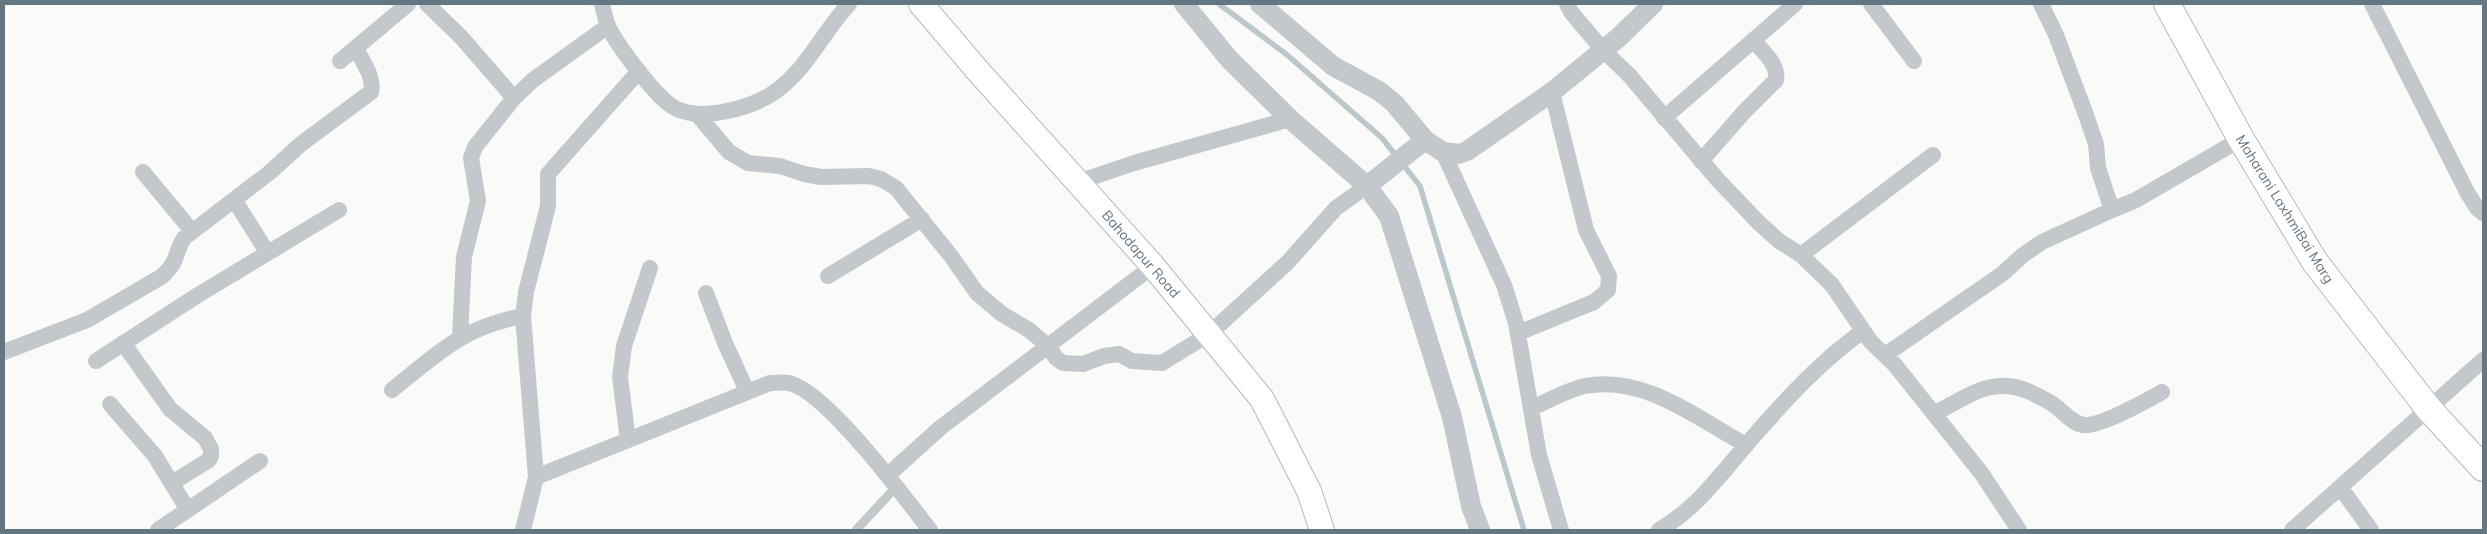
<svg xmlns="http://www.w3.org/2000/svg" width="2487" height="534" font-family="Mulish,sans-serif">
  <rect width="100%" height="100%" fill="#fafaf8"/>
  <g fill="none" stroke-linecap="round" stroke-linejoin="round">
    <!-- stream -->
    <path stroke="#bbc7cb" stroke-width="5.5" d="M1219,4L1286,54L1382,138L1420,186L1524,530"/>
    <defs>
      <path id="secondary" d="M921,4L978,71L1153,266L1262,399L1309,491L1322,530"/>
      <path id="primary" d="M2167,4L2241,139L2315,262L2428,408L2483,468"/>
    </defs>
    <!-- secondary casing -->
    <use href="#secondary" stroke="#b3babf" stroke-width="26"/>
    <!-- primary casing -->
    <use href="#primary" stroke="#b5babe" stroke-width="28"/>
    <!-- service -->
    <path stroke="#c3c8cc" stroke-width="9" d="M856,530L896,487"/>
    <!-- minor -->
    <path stroke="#c3c8cc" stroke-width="16" d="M427,4L461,37L514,98
      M602,4C604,11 605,19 608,26C617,45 657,99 675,108C701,122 753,108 776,91C807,69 823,32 849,4
      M1567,4L1571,12L1603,50L1629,75L1718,180L1758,222L1779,241L1801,255L1832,285L1871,342L1895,365L1982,474L2019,530
      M1871,4L1914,61
      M2372,4L2467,192L2477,208L2483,213
      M340,61L408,4
      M697,114L729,152L748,163L780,166L804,174L821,177L869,176L881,179L896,188L951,256L977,293L1002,314L1029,330L1048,346L1056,358L1063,363L1083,364L1104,356L1119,354L1132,361L1162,363L1209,334L1288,262L1336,208L1367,186
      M1664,118L1795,4
      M1443,152L1504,285L1516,323L1539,455L1561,530
      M1701,161L1744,112L1776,80C1779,64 1762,51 1753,40
      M143,172L192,231
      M1078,182L1134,163L1290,119
      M235,201L267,252
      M2112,210L2136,200L2241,139
      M1801,255L1933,155
      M828,276L922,219
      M706,293L725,343L747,391
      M1518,333L1594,302L1608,290L1609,276L1586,230L1552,92
      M460,337L464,257L478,201L471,158L475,147L514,98L533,80L608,26
      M123,343L170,409L205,438L211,449V456L209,460L172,483
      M4,352L87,320L161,277C179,262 174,254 184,238L269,173L301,144L371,92C375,78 362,61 356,48
      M1885,355L2002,274L2023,255L2042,242L2112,210L2098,168L2096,144L2086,115L2056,35L2041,4
      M96,361L198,295L339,210
      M392,390C438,353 463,327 523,316
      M110,404L155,456L188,510
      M1532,408C1548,401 1567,390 1585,386C1645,375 1697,418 1746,445
      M1934,414C1970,395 1996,373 2036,395C2044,399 2053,403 2059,409C2067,416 2077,427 2088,425C2107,423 2144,402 2162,392
      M628,440L620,377L624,346L650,268
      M888,475L940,428L1153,266
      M536,477L770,383C776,383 783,382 789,383C826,391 905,498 930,530
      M2340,487L2371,530
      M158,530L260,461
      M523,530L536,477L523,316L526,292L548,206V174L639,71
      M1659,530C1697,509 1725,469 1753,437C1787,398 1821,361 1863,331
      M2292,530L2483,360"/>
    <!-- tertiary -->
    <path stroke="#c3c8cc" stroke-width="20" d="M1184,4L1229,59L1290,119L1367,186L1389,216L1452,417L1471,506L1480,530
      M1260,4L1333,66L1379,91L1394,103L1425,140L1443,152L1459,154L1467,151L1552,92L1618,38L1653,4
      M1367,186L1425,140"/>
    <!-- secondary -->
    <use href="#secondary" stroke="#fff" stroke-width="24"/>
    <!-- primary -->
    <use href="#primary" stroke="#fff" stroke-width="26"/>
  </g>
  <g text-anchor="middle" stroke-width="5" stroke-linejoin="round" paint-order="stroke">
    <!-- street labels -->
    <g font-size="14" fill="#657683" stroke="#fff">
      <text transform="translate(2285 209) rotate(58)" y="5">Maharani LaxhmiBai Marg</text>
      <text transform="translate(1141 254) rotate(49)" y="5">Bahodapur Road</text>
    </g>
  </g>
  <!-- border -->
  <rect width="2487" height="534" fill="none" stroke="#657683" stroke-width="10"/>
</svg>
